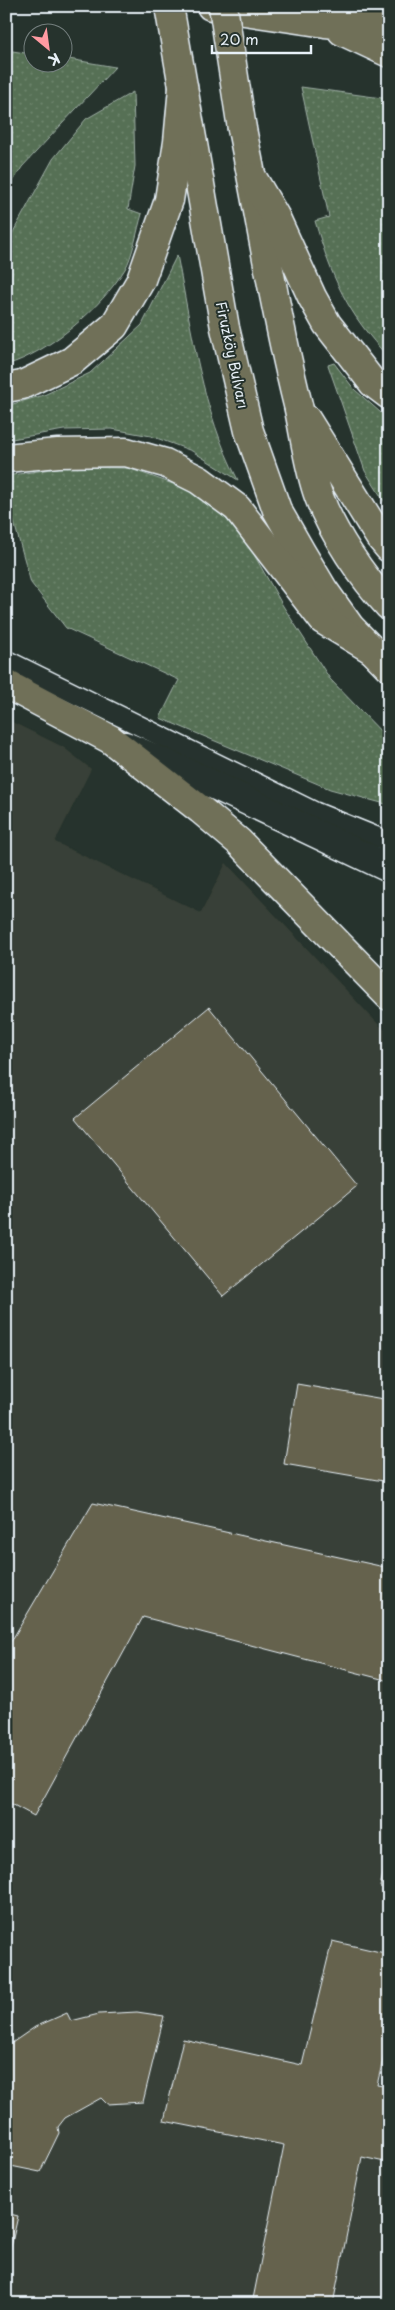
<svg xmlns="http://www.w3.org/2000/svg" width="395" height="2310" font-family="'Playpen Sans',sans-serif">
  <defs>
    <pattern id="grass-dots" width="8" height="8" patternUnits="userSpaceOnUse" patternTransform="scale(1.25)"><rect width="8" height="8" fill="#567055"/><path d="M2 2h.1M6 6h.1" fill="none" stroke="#6e856e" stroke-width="1.8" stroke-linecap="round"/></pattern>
  </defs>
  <rect width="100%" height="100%" fill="#26332d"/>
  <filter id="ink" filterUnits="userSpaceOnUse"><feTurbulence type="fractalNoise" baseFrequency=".02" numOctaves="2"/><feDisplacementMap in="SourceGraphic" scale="10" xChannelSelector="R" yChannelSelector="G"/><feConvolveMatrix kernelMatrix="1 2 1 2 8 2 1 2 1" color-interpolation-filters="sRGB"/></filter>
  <g filter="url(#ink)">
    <!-- built -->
    <path fill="#394137" d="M6,719L63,747L91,769L55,842L201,913L226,863L379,1025L389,1033V2304H6Z"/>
    <!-- grass -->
    <path fill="url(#grass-dots)" stroke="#9fb0a6" d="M6,50L32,54V62H62L63,58L115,67L22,167L6,193Z
      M301,87L389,99V358C347,313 332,279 315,221L329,217Z
      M133,92L135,166L128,209L142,214C137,230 133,256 125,269C101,308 50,352 6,365V245L53,159L86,119Z
      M177,255C192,331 202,411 238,480L192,451L151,436L112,429L64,430L6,440V406L44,395L90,373L142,325Z
      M334,363L354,389L389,420V509L365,471L328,365Z
      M63,467L128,468L187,489L224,516L248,544L283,606L330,679L389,740V805L330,789L160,718L179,680L66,628L31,583L10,508H6V476Z"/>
    <!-- building -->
    <path fill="#65624e" stroke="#e8f1f8" d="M209,1007L357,1186L223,1296L75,1118Z
      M297,1384L389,1400V1482L284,1464Z
      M93,1503L389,1568V1681L143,1617L34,1816L6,1801V1650Z
      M389,1847V1889L380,1887Z
      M332,1941L389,1954V2035L377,2085L389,2087V2163L362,2157L333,2304H252L284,2145L164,2121L183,2039L302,2065Z
      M137,2012L164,2016L143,2102L107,2104L101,2098L65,2118L58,2127L59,2133L40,2172L6,2165V2047L35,2027L67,2013L71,2021L99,2014Z
      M6,2213L18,2216L6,2269Z"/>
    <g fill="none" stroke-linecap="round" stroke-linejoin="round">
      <defs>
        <path id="service" d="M6,660L315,812L389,842"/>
        <path id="secondary" d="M125,746L189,773L389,868"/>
        <path id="primary" d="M169,6L225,328L249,431L277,510L301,552L323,589L350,627L389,667
          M242,129C261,221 275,314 298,405C305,436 308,467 319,497C333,534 362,577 389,606
          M306,419L379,536L389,548"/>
        <path id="trunk" d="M211,6L325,23L389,29
          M342,31L389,53
          M252,177L275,216L312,297L327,324L373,383L389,395
          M6,388L22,385L72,361L114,326L141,280L169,200L178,142L183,87
          M6,458L58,453L126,452L165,463L199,480L237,508L323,620L371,649
          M6,684L110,739L201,810L239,842L389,996"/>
      </defs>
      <!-- service casing -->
      <use href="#service" stroke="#e8f1f8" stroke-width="22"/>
      <!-- secondary casing -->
      <use href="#secondary" stroke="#e8f1f8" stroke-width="31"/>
      <!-- primary casing -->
      <use href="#primary" stroke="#e8f1f8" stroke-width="31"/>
      <!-- trunk casing -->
      <use href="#trunk" stroke="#e8f1f8" stroke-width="31"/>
      <!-- service -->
      <use href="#service" stroke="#26332d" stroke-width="19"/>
      <!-- secondary -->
      <use href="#secondary" stroke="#26332d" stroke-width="28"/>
      <!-- primary -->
      <use href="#primary" stroke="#706f59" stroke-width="28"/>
      <!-- trunk -->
      <use href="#trunk" stroke="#706f59" stroke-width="28"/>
      <defs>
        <path id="primary-bridge" d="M223,6L242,129"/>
      </defs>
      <!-- primary-bridge casing -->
      <use href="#primary-bridge" stroke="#e8f1f8" stroke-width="31" stroke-linecap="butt"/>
      <!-- primary-bridge -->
      <use href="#primary-bridge" stroke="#706f59" stroke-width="28"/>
    </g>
  </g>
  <g text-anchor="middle" stroke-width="4" stroke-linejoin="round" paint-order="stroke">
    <!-- street labels -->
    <g font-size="14" fill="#e8f1f8" stroke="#26332d">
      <text transform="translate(232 355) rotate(78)" y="5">Firuzköy Bulvarı</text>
    </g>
  </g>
  <!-- margin -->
  <rect width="395" height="2310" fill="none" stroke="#26332d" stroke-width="25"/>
  <rect x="12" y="12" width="370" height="2285" fill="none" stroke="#e8f1f8" stroke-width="2" filter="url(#ink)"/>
  <!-- north arrow -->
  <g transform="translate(48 48) rotate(151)"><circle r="24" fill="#26332d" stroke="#747f7e"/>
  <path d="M0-4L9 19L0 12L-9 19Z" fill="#ff9aa2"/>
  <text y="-8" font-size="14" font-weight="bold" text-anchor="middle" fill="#e8f1f8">K</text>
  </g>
  <!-- scale -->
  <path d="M212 45v8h99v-8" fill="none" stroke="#e8f1f8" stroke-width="2.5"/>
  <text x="220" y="45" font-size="15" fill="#e8f1f8" stroke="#26332d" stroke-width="4" paint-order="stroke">20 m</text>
</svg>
